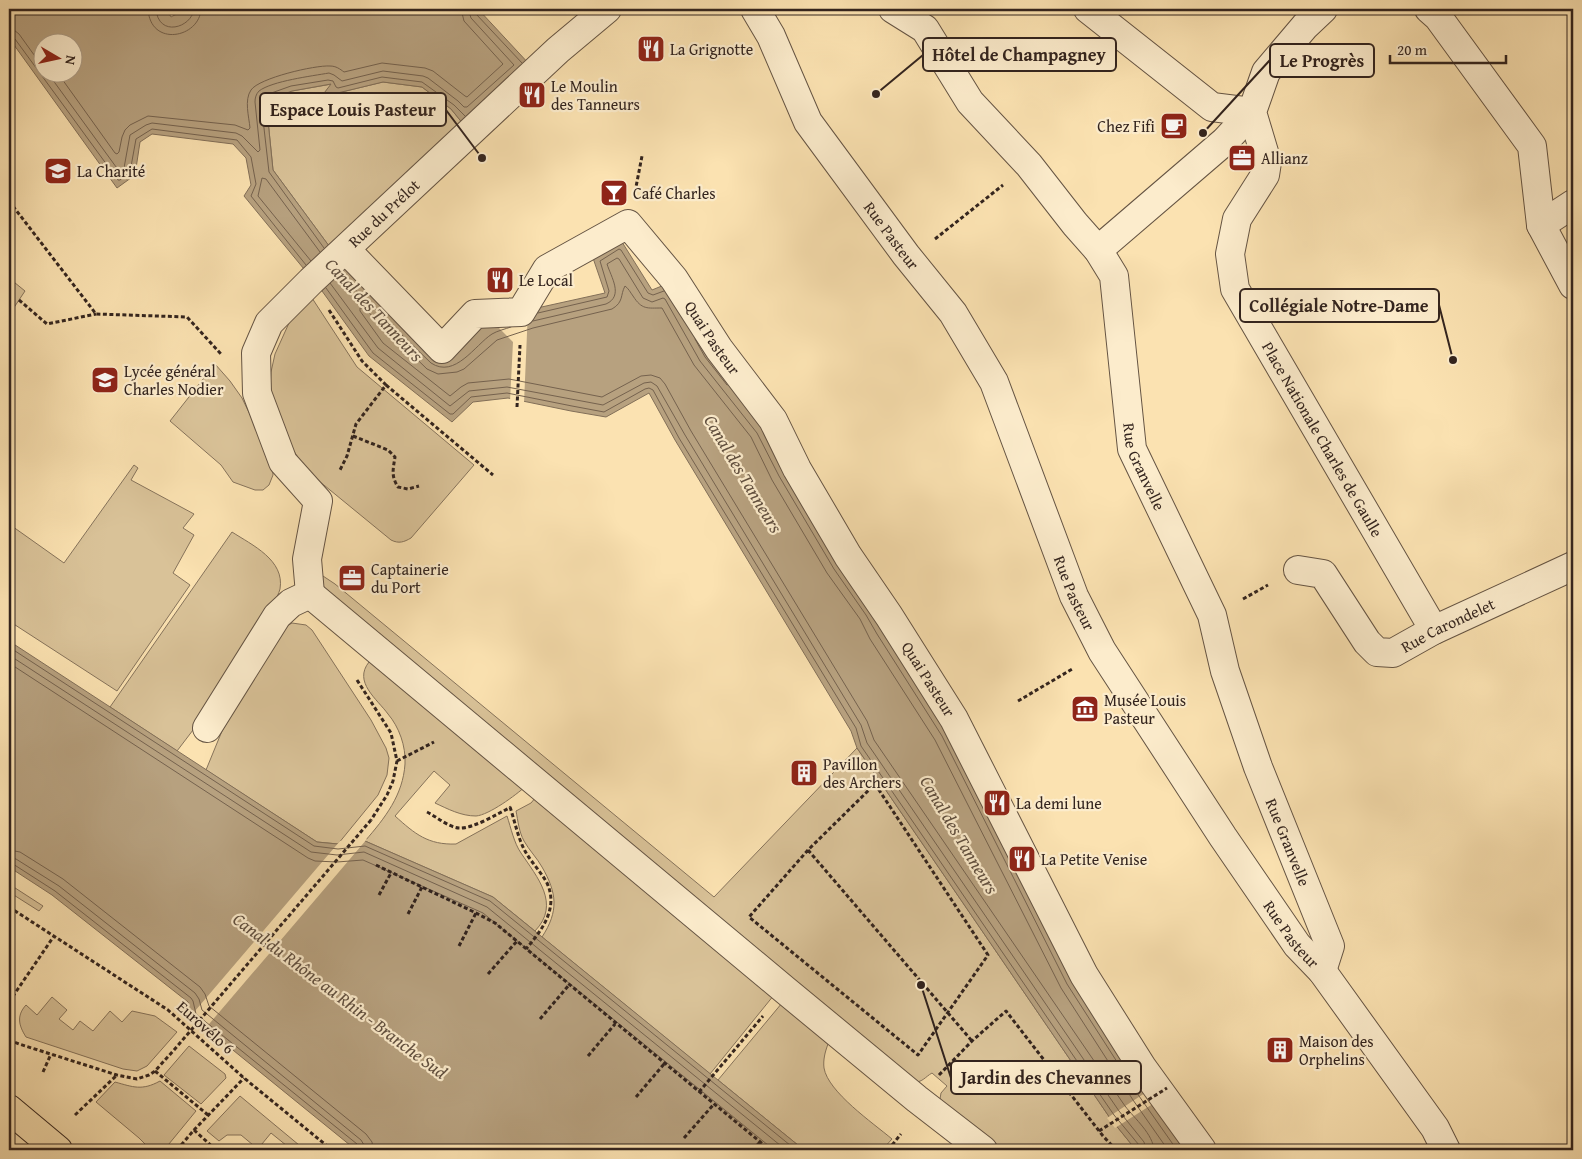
<svg xmlns="http://www.w3.org/2000/svg" width="1582" height="1159" font-family="'Gentium Book Plus',serif">
  <rect width="100%" height="100%" fill="#fbe2b1"/>
  <filter id="stains"><feTurbulence type="fractalNoise" baseFrequency=".004" numOctaves="4"/><feColorMatrix values="0 0 0 0 .2 0 0 0 0 .09 0 0 0 0 .02 0 0 0 .5 -.17"/></filter>
  <radialGradient id="worn" r=".72"><stop offset=".6" stop-color="#630" stop-opacity="0"/><stop offset="1" stop-color="#630" stop-opacity=".3"/></radialGradient>
  <!-- green -->
  <path fill="#d9c298" stroke="#86735b" d="M383,82L422,87L451,109L464,125L332,250L273,170L266,100L292,91L332,84L321,97Z
    M9,278L25,291L9,315Z
    M312,298L357,367L474,465L411,538C404,542 399,544 391,540L308,472L289,444L275,412L270,387L271,372L275,354L289,323L299,311Z
    M215,364L230,381L242,398L272,460L273,475L269,485L263,490H255L233,482L221,465L170,421Z
    M134,465L138,468L131,480L194,514L183,528L194,535L173,573L190,585L117,691L9,621V524L64,563Z
    M232,532C252,545 285,560 280,589C279,593 276,599 274,603L206,713L177,751L110,707Z
    M323,576L335,584L714,897L857,748L1110,1118L1136,1150H996L940,1099L941,1093L947,1086L932,1073C925,1077 922,1083 913,1082L322,586L321,580Z
    M292,623L306,625L312,630L371,720L386,748L389,758L387,775L378,795L338,844L317,842L206,770L222,731L278,637L285,627Z
    M375,661L526,786C516,795 489,815 476,816C461,816 448,809 435,803L450,785L434,771L395,816C415,834 428,845 456,844L507,816C511,828 514,843 521,853C537,877 561,904 535,931L493,897L365,841C385,818 403,795 405,764C406,746 399,727 388,714C377,699 353,682 369,662Z
    M536,797L774,995L710,1074L542,937C559,911 557,893 542,867C537,858 529,850 524,841C519,832 518,821 516,811L531,803Z
    M9,884L43,906L39,911L9,892Z
    M52,997L67,1010L59,1019L73,1030L80,1021L93,1031L110,1011L122,1022L132,1011L155,1016L177,1032L147,1066L137,1071L123,1069L26,1037C19,1026 16,1016 26,1005L37,1015Z
    M782,1003L828,1044C825,1052 823,1060 824,1068C828,1092 873,1123 892,1139L882,1150H804L718,1080Z
    M189,1046L225,1074L226,1078L201,1104L164,1075Z
    M160,1081L196,1111L164,1150H151L139,1138L96,1102L115,1082C133,1087 142,1091 160,1081Z
    M240,1096L305,1150H292L271,1133L257,1150H249L253,1145L241,1135H227L219,1141L207,1131Z"/>
  <!-- water -->
  <path fill="#b7a17f" stroke="#826f58" fill-rule="evenodd" d="M9,9H166L171,17L186,9H478L531,66L464,125L451,109L422,87L383,82L321,97L331,84L292,91L266,101L273,170L332,250L452,354L487,323L528,310L605,293L593,258L622,242L652,290L669,283L759,416L876,609L1191,1150H1136L1110,1118L857,748L851,731L675,440L649,393L606,417L571,411L508,398L473,402L452,422L369,356L322,291L244,196L251,185L246,158L233,144L152,134L140,142L135,175L117,188L9,38ZM42,42H72V72H42Z
    M9,641L317,842L338,844L365,841L493,897L804,1150H356L191,1016L188,1002L52,895L9,867Z"/>
  <!-- pier -->
  <path fill="#fbe2b1" d="M528,310L524,403L523,404L510,401L513,342L496,325Z
    M365,838L367,839L204,1030L189,1018L340,841Z
    M1151,1089L1159,1100L1115,1128L1107,1118Z"/>
  <g fill="none" stroke-linecap="round" stroke-linejoin="round">
    <!-- shore -->
    <path stroke="#75624e" stroke-width="1" d="M148,9C150,48 200,38 201,9
      M156,9C158,38 192,28 194,9
      M474,9L476,14L522,63
      M9,30H14L19,34L42,66
      M9,36L15,39L118,180H120L130,172L136,139L152,129L237,140L251,157L256,184L251,196L306,265
      M47,72L119,171L124,168L130,135L146,125L152,123L236,133L242,136L258,152L260,150L255,102C255,98 256,94 259,91C272,81 312,76 329,73L334,75L342,81L383,71L423,76L428,78L458,101L464,107H467L514,65L471,18L468,9
      M57,72L115,153L117,154L119,152L122,137L125,130L130,125L148,116L235,125L248,130L250,128C249,117 244,100 251,90C259,78 315,65 330,66C336,66 340,69 344,72L382,63L425,68L433,71L465,96L467,97L503,64L464,21L461,9
      M324,248L269,172L261,102L263,96L291,86L328,80L333,81L336,87L338,88L382,77L422,82L454,105L465,116
      M311,261L258,196L262,178L266,179L320,252
      M340,275L431,363C455,379 475,345 492,334C497,331 505,329 511,327
      M330,283L378,348L450,406L469,391L507,387L603,405L644,383L651,382L657,386L685,435L861,725L867,743L1119,1111L1144,1142L1146,1150
      M326,288L373,353L450,414H453L471,397L507,393L572,406L604,412L645,389L649,388L653,390L679,438L856,728L861,746L1114,1115L1139,1145L1140,1150
      M538,313L607,297L609,291L600,261L619,249L621,250L648,293L653,295L664,291
      M533,321L606,304C624,296 611,277 607,264L617,258L619,259L643,298L652,302L663,298L665,299L700,361L757,433L779,476L834,569L866,615L877,634L942,736L1067,984L1139,1096L1177,1150
      M695,339L705,357L727,385
      M9,647L314,846L338,849L365,846L490,901L796,1150
      M9,655L311,852L337,855L364,852L487,907L786,1150
      M9,663L308,858L315,861L337,862L363,860L483,913L774,1150
      M9,850L20,852L63,879L200,987L205,994L209,1006L366,1134L372,1142L373,1150
      M9,857L16,859L59,886L195,993L199,999L202,1010L361,1140L364,1145L365,1150
      M9,864H13L55,891L191,998L193,1001L196,1014L357,1144L359,1150
      M1154,1150C1153,1134 1135,1119 1125,1106L874,740L867,721L691,431L665,384L660,378L651,375L641,376L602,397L509,379L468,383L461,387L450,396L383,343L360,311V308H364L427,369L438,374L457,372L464,369L497,340L533,328L612,309C624,302 620,295 625,286C629,289 630,292 633,296C642,310 647,308 662,308L694,365L751,437L772,480L827,573L860,619L870,639L935,740L1061,988L1133,1100L1168,1150"/>
    <defs>
      <g id="minor">
        <path id="s1" d="M755,9L771,36L808,122L906,255L953,313L994,382L1074,596L1102,651L1223,837L1297,945L1322,971L1435,1128L1446,1150"/>
        <path id="s2" d="M893,9L925,29L970,102L1029,165L1075,224L1098,250L1114,276L1132,449L1212,615L1225,671L1258,767L1330,946L1322,971"/>
        <path d="M1088,9L1212,107L1252,112"/>
        <path id="s3" d="M1323,9L1305,26L1266,72L1252,112L1267,162L1265,175L1237,219L1230,254L1235,289L1434,630"/>
        <path d="M1429,9L1438,17L1532,146L1541,225L1573,285"/>
        <path d="M1541,225L1573,204"/>
        <path d="M1098,250L1225,141L1252,112"/>
        <path id="s4" d="M355,259L442,349L475,314L521,312L547,269L628,224L674,279L719,349L773,420L797,469L848,556L889,616L954,719L1084,975L1142,1067L1202,1150"/>
        <path id="s5" d="M1298,570L1323,574L1367,642L1377,652L1393,653L1434,630L1573,566"/>
        <path d="M310,594L785,990L917,1099L983,1150"/>
        <path id="s6" d="M310,594L307,559L318,501L283,462L257,393L256,353L269,323L311,281L558,50L607,9"/>
        <path d="M207,728L277,616L291,603L310,594"/>
      </g>
      <path id="major" d="M9,1109L58,1150"/>
    </defs>
    <!-- minor casing -->
    <use href="#minor" stroke="#655443" stroke-width="30"/>
    <!-- major casing -->
    <use href="#major" stroke="#33241e" stroke-width="30"/>
    <!-- path -->
    <path stroke="#33241e" stroke-width="3" stroke-dasharray="4 2.5" stroke-linecap="butt" d="M635,192L642,156
      M9,201L96,314L187,317L221,354
      M935,239L1003,185
      M19,300L47,324L96,314
      M329,310L362,361L386,385L356,424L347,456L339,472
      M386,385L493,475
      M517,407L520,345
      M353,436L388,450L395,457C393,470 391,476 398,487L408,489L419,486
      M1243,599L1268,585
      M357,680L391,733L397,761L393,781L387,795L371,820
      M1018,701L1074,668
      M397,761L434,742
      M875,784L988,955L918,1055L749,917L808,850Z
      M510,807C515,822 518,838 525,851C531,862 541,872 547,883C559,909 541,931 526,949
      M427,812C437,817 448,827 459,828C473,829 499,813 511,807
      M808,850L972,1041
      M376,865L476,913L495,923L770,1150
      M379,895L391,873
      M9,907L168,1010L244,1078L332,1150
      M408,914L422,887
      M459,946L476,913
      M488,974L517,941
      M9,1002L54,936
      M540,1019L569,985
      M9,1040L19,1044L117,1075L137,1079L149,1075L155,1071L174,1050
      M588,1056L615,1024
      M155,1071L208,1115
      M43,1072L51,1054
      M939,1075L972,1041L1006,1011L1103,1136L1116,1150
      M699,1092L763,1016
      M636,1097L664,1064
      M75,1115L117,1075
      M194,1130L216,1150
      M684,1138L714,1104
      M177,1150L194,1130L244,1078
      M753,1150L760,1142
      M888,1150L901,1134"/>
    <!-- minor -->
    <use href="#minor" stroke="#fceccc" stroke-width="28"/>
    <!-- major -->
    <use href="#major" stroke="#fbe2b1" stroke-width="28"/>
    <!-- path-bridge -->
    <path stroke="#33241e" stroke-width="3" stroke-dasharray="4 2.5" stroke-linecap="butt" d="M174,1050L371,820
      M1099,1131L1167,1088"/>
  </g>
  <!-- icons -->
  <defs>
    <symbol id="restaurant-square" viewBox="-11 -11 22 22"><rect x="-9" y="-9" width="18" height="18" rx="4" fill="#8f2418" stroke="#fceccc"/><path d="M-5-6h1v4h1v-4h1v4h1v-4h1v5L-1.5 .5V6h-2V.5L-5-1ZM5-6V6H3V1.5H1.5Q1.5-4 5-6Z" fill="#fff"/></symbol>
    <symbol id="cafe-square" viewBox="-11 -11 22 22"><rect x="-9" y="-9" width="18" height="18" rx="4" fill="#8f2418" stroke="#fceccc"/><path d="M-5.5-4.5H6V0H3Q3 3.5 0 3.5H-2.5Q-5.5 3.5-5.5 0ZM3-3.2v2h1.7v-2ZM-6 4.5H4V6H-6Z" fill="#fff"/></symbol>
    <symbol id="office-square" viewBox="-11 -11 22 22"><rect x="-9" y="-9" width="18" height="18" rx="4" fill="#8f2418" stroke="#fceccc"/><path d="M-6-3h4V-5.5h4V-3h4V5H-6ZM-1-4.5V-3h2v-1.5ZM-6 0V1H6V0Z" fill="#fff"/></symbol>
    <symbol id="school-square" viewBox="-11 -11 22 22"><rect x="-9" y="-9" width="18" height="18" rx="4" fill="#8f2418" stroke="#fceccc"/><path d="M0-5L7-2L0 1L-7-2ZM-4 1L0 2.5L4 1V4Q0 6-4 4Z" fill="#fff"/></symbol>
    <symbol id="bar-square" viewBox="-11 -11 22 22"><rect x="-9" y="-9" width="18" height="18" rx="4" fill="#8f2418" stroke="#fceccc"/><path d="M-6-5H6L.8 .8V4.5H3.5V6h-7V4.5H-.8V.8Z" fill="#fff"/></symbol>
    <symbol id="museum-square" viewBox="-11 -11 22 22"><rect x="-9" y="-9" width="18" height="18" rx="4" fill="#8f2418" stroke="#fceccc"/><path d="M0-6L6-3V-2H-6V-3ZM-5-1h2V3h-2ZM-1-1h2V3h-2ZM3-1h2V3H3ZM-6 4H6V6H-6Z" fill="#fff"/></symbol>
    <symbol id="building-square" viewBox="-11 -11 22 22"><rect x="-9" y="-9" width="18" height="18" rx="4" fill="#8f2418" stroke="#fceccc"/><path d="M-4-6H4V6H1V3H-1V6H-4ZM-2.5-4.3h1.7v1.8h-1.7ZM.8-4.3h1.7v1.8H.8ZM-2.5-1h1.7V.8h-1.7ZM.8-1h1.7V.8H.8Z" fill="#fff"/></symbol>
  </defs>
  <g fill-rule="evenodd">
    <use href="#restaurant-square" x="635" y="33" width="32" height="32"/>
    <use href="#restaurant-square" x="516" y="79" width="32" height="32"/>
    <use href="#cafe-square" x="1158" y="110" width="32" height="32"/>
    <use href="#office-square" x="1226" y="142" width="32" height="32"/>
    <use href="#school-square" x="42" y="155" width="32" height="32"/>
    <use href="#bar-square" x="598" y="177" width="32" height="32"/>
    <use href="#restaurant-square" x="484" y="264" width="32" height="32"/>
    <use href="#school-square" x="89" y="364" width="32" height="32"/>
    <use href="#office-square" x="336" y="562" width="32" height="32"/>
    <use href="#museum-square" x="1069" y="693" width="32" height="32"/>
    <use href="#building-square" x="788" y="757" width="32" height="32"/>
    <use href="#restaurant-square" x="981" y="787" width="32" height="32"/>
    <use href="#restaurant-square" x="1006" y="843" width="32" height="32"/>
    <use href="#building-square" x="1264" y="1034" width="32" height="32"/>
  </g>
  <g text-anchor="middle" stroke-width="4.5" stroke-linejoin="round" paint-order="stroke">
    <!-- poi labels -->
    <g font-size="16" fill="#33241e" stroke="#fceccc" text-anchor="start">
      <text x="670" y="55">La Grignotte</text>
      <text x="551" y="92">Le Moulin<tspan x="551" dy="18">des Tanneurs</tspan></text>
      <text x="1155" y="132" text-anchor="end">Chez Fifi</text>
      <text x="1261" y="164">Allianz</text>
      <text x="77" y="177">La Charité</text>
      <text x="633" y="199">Café Charles</text>
      <text x="519" y="286">Le Local</text>
      <text x="124" y="377">Lycée général<tspan x="124" dy="18">Charles Nodier</tspan></text>
      <text x="371" y="575">Captainerie<tspan x="371" dy="18">du Port</tspan></text>
      <text x="1104" y="706">Musée Louis<tspan x="1104" dy="18">Pasteur</tspan></text>
      <text x="823" y="770">Pavillon<tspan x="823" dy="18">des Archers</tspan></text>
      <text x="1016" y="809">La demi lune</text>
      <text x="1041" y="865">La Petite Venise</text>
      <text x="1299" y="1047">Maison des<tspan x="1299" dy="18">Orphelins</tspan></text>
    </g>
    <!-- street labels -->
    <g font-size="16" fill="#33241e" stroke="#fceccc">
      <text dy="6" stroke="none"><textPath href="#s6" startOffset="452">Rue du Prélot</textPath></text>
      <text dy="6" stroke="none"><textPath href="#s1" startOffset="266">Rue Pasteur</textPath></text>
      <text dy="6" stroke="none"><textPath href="#s4" startOffset="504">Quai Pasteur</textPath></text>
      <text dy="6" stroke="none"><textPath href="#s3" startOffset="490">Place Nationale Charles de Gaulle</textPath></text>
      <text dy="6" stroke="none"><textPath href="#s2" startOffset="544">Rue Granvelle</textPath></text>
      <text dy="6" stroke="none"><textPath href="#s1" startOffset="671">Rue Pasteur</textPath></text>
      <text dy="6" stroke="none"><textPath href="#s5" startOffset="198">Rue Carondelet</textPath></text>
      <text dy="6" stroke="none"><textPath href="#s4" startOffset="909">Quai Pasteur</textPath></text>
      <text dy="6" stroke="none"><textPath href="#s2" startOffset="948">Rue Granvelle</textPath></text>
      <text dy="6" stroke="none"><textPath href="#s1" startOffset="1076">Rue Pasteur</textPath></text>
      <text transform="translate(206 1027) rotate(42)" y="6">Eurovélo 6</text>
    </g>
    <!-- water labels -->
    <g font-size="18" font-style="italic" fill="#615040" stroke="#fceccc">
      <text transform="translate(374 310) rotate(47)" y="6">Canal des Tanneurs</text>
      <text transform="translate(743 474) rotate(59)" y="6">Canal des Tanneurs</text>
      <text transform="translate(959 835) rotate(59)" y="6">Canal des Tanneurs</text>
      <text transform="translate(340 996) rotate(37)" y="6">Canal du Rhône au Rhin - Branche Sud</text>
    </g>
  </g>
  <!-- callouts -->
  <path fill="none" stroke="#33241e" stroke-width="2" d="M876 94L923 55M1203 133L1270 60M482 158L446 110M1453 360L1439 305M921 985L951 1078"/>
  <g fill="#33241e" stroke="#fceccc" stroke-width="2">
    <circle cx="876" cy="94" r="5"/>
    <circle cx="1203" cy="133" r="5"/>
    <circle cx="482" cy="158" r="5"/>
    <circle cx="1453" cy="360" r="5"/>
    <circle cx="921" cy="985" r="5"/>
  </g>
  <g fill="#fceccc" stroke="#33241e" stroke-width="2">
    <rect x="923" y="38" width="193" height="33" rx="5"/>
    <rect x="1270" y="44" width="104" height="33" rx="5"/>
    <rect x="260" y="93" width="186" height="33" rx="5"/>
    <rect x="1240" y="289" width="199" height="33" rx="5"/>
    <rect x="951" y="1061" width="190" height="33" rx="5"/>
  </g>
  <g font-size="18" text-anchor="middle" font-weight="bold" fill="#33241e">
    <text x="1019" y="61">Hôtel de Champagney</text>
    <text x="1322" y="67">Le Progrès</text>
    <text x="353" y="116">Espace Louis Pasteur</text>
    <text x="1339" y="312">Collégiale Notre-Dame</text>
    <text x="1046" y="1084">Jardin des Chevannes</text>
  </g>
  <!-- margin -->
  <rect width="1582" height="1159" fill="none" stroke="#fbe2b1" stroke-width="30"/>
  <rect x="10" y="10" width="1562" height="1139" fill="none" stroke="#33241e" stroke-width="2.5"/>
  <rect x="15" y="15" width="1552" height="1129" fill="none" stroke="#33241e"/>
  <!-- north arrow -->
  <g transform="translate(58 58) rotate(99)"><circle r="24" fill="#fceccc" stroke="#ac9c86"/>
  <path d="M0-4L9 19L0 12L-9 19Z" fill="#8f2418"/>
  <text y="-8" font-size="14" font-weight="bold" text-anchor="middle" fill="#33241e">N</text>
  </g>
  <!-- scale -->
  <path d="M1390 55v8h116v-8" fill="none" stroke="#33241e" stroke-width="2.5"/>
  <text x="1397" y="55" font-size="15" fill="#33241e" stroke="#fceccc" stroke-width="4" paint-order="stroke">20 m</text>
  <rect width="100%" height="100%" filter="url(#stains)"/>
  <rect width="100%" height="100%" fill="url(#worn)"/>
</svg>
